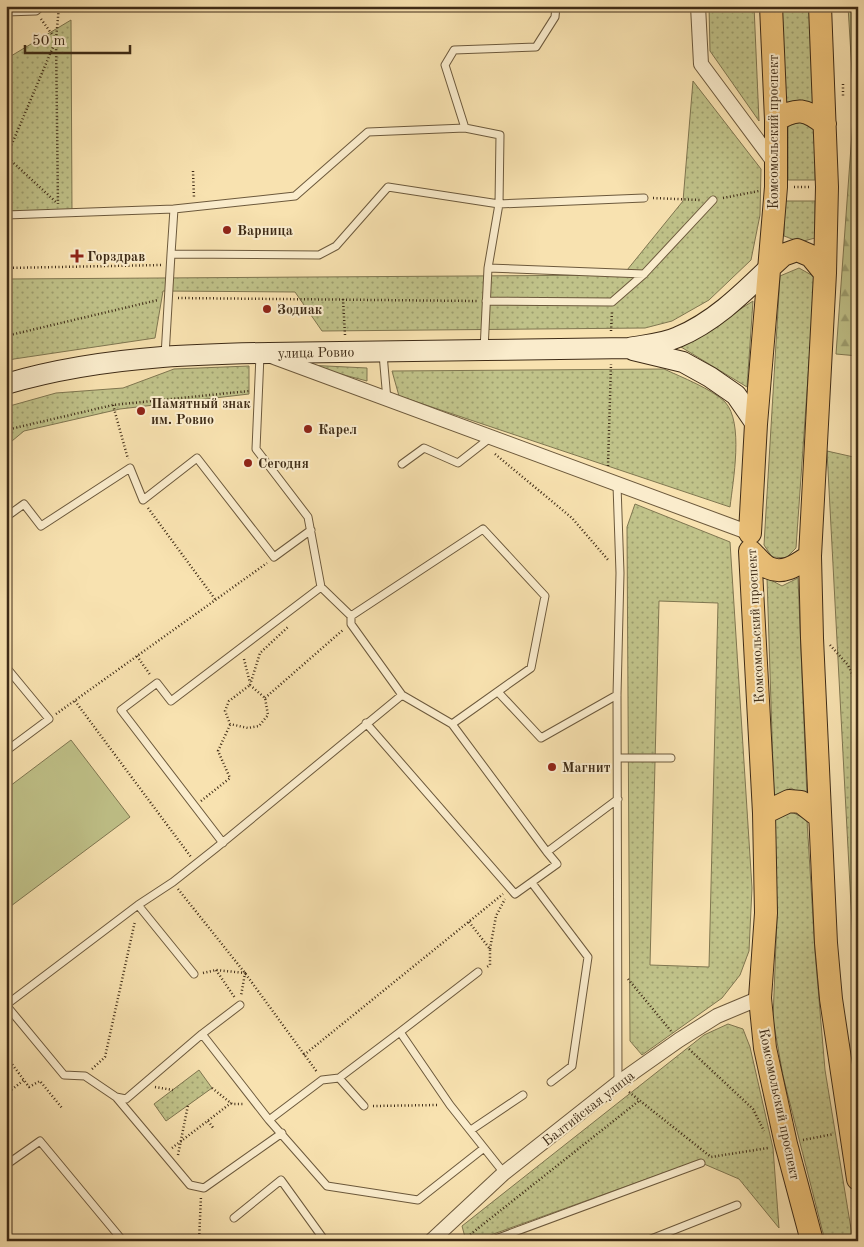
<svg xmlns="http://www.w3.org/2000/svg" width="864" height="1247" font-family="'Old Standard TT',serif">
  <defs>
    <pattern id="grass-dots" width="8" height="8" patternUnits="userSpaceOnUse" patternTransform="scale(1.25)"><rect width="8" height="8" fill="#c0c289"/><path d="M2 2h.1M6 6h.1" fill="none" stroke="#9d9e6f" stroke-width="1.8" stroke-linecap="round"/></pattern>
    <pattern id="forest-firs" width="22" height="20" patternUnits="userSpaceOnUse" patternTransform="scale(1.25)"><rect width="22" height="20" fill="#c0c289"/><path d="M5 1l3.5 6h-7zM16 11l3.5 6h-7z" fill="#9d9e6f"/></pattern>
  </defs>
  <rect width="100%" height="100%" fill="#f8e2b0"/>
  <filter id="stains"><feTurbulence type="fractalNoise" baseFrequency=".004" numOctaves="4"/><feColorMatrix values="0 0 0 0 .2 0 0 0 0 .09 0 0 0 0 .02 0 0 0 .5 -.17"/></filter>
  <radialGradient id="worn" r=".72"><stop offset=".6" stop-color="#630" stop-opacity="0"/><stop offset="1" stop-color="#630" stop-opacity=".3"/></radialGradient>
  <!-- grass -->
  <path fill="url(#grass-dots)" stroke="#7f7650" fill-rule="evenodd" d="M709,6H754L759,121L710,51Z
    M781,6H811L816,107L800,100L786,103Z
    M71,20L72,212L6,211V56H11Z
    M693,81L761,169L760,215L751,260L709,300L672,321L645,328L322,331L295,292L163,291L155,338L14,359L6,361V279L623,275L683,201Z
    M802,122L815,128V180H788V125Z
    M785,201H815V238L800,242L784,236Z
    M799,268L815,277L796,548L786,558L772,557L764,545L780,276Z
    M753,301L747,387L681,347Z
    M306,365L367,368V381Z
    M249,366V394L120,409L24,431L6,446V407L56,393L123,388L174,369Z
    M664,369C681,377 712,389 725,402C744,422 733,481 730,507L399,396L392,371Z
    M827,451L858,458V1016L856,1000Z
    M635,504L730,542L752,888L749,951L740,975L722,998L642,1055L630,1041L627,527ZM659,601L718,603L709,967L650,965Z
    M767,578L782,586L798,578L807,797L791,788L774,797Z
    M790,811L807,820L815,952L825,1070L853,1241H825L783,1076L773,1019L777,918L774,821Z
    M728,1024L743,1029L750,1047L773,1148L779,1228L739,1179L697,1161L474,1241H466L462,1226L704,1035Z
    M199,1070L212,1088L166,1121L154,1104Z"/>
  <!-- forest -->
  <path fill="url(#forest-firs)" stroke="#7f7650" d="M848,6H858V356L836,354L854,105Z"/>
  <!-- pitch -->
  <path fill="#c0c289" stroke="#7f7650" d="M71,740L130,817L11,906L6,900V789Z"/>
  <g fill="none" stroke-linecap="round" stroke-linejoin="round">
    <defs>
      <path id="service" d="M6,12L36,11L42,6
        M174,209L295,196L368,132L465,128
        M6,215L174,209L171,254
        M488,268L644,274
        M486,301L612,302L644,274L713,200
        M484,350L488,268L499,204L500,135L465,128L445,65L454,50L536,47L555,17L556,6
        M383,354L387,400
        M260,355L256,449L308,517L321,587L351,616L483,529L545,596L531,668L452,724L547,852L618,799
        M165,356L171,254L319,255L336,246L388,187L499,204L644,198
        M402,464L424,448L458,463L490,438
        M617,485L620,573L617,695L618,1083
        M6,517L24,504L41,526L130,468L143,500L197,458L274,557L311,530
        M351,616V624L402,695L452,724
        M6,667L49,719L6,751
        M498,692L541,738L617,695
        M402,695L216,848L173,882L138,905L6,1005L64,1075L85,1076L116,1097L126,1099L202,1034L269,1120L327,1186L418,1200L484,1148
        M366,723L515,894L557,864L547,852
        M618,758H671
        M223,843L121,710L157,683L171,701L321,587
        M532,883L588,957L572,1066L551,1082
        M138,905L194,974
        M400,1032L478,972
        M202,1034L240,1005
        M339,1078L364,1106
        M116,1097L190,1185L204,1188L282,1133
        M269,1120L322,1080L339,1078L400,1032L450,1105L504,1173
        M471,1130L523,1095
        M6,1165L40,1141L123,1241
        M234,1218L281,1180L325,1241
        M490,1241L701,1163
        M646,1241L737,1205"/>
      <path id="minor" d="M698,6L701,64L776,165
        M271,356L750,533
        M431,1241L504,1173L618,1083L679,1040L717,1016L760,998"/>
      <path id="secondary" d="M633,350L683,362L710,377L736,395L756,424
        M6,384C114,352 229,353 341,352C437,351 533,349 629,348C644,345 663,344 678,337C714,322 742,294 770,267"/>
      <path id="primary" d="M820,6L827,187L825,273L810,556L812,638L826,943L831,999L858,1179
        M776,120C797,107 806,109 825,124
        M770,267L783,255L797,250L811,256L825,273
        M750,533L756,424L776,187V120L771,6
        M750,551L764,813L766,913L760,998L765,1048L786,1144L812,1241
        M750,551C756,556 762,565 769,568C784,575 798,564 810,556
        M764,813L789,801L801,802L820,817"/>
    </defs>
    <!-- service casing -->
    <use href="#service" stroke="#6c593c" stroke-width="9"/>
    <!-- minor casing -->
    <use href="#minor" stroke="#6c593c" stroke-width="16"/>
    <!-- secondary casing -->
    <use href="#secondary" stroke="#3e2b16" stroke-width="22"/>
    <!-- primary casing -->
    <use href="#primary" stroke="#3e2b16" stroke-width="24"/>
    <!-- path -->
    <path stroke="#3e2b16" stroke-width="2.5" stroke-dasharray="1 2.5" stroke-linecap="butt" d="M41,19L56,40L58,204
      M843,84V96
      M6,156L57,203
      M6,158L56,40L59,6
      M193,171L194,198
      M794,187H809
      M653,198L700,200
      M723,198L759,191
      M6,268L162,265
      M178,298L478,301
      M343,299L345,335
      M611,331L612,311
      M6,336L158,300
      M113,405L128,459
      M6,430L113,405L249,391
      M495,454L572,518L609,561
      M608,466L611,364
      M148,508L215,599
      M830,645L848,665L858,687
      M137,656L151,676
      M244,659L250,683
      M250,685L265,698L268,715L259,726L248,728L230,724L225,711L229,701Z
      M250,685L260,653L288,627
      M265,698L344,629
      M75,701L191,857
      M56,714L267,563
      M201,801L230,778L218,751L230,725
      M178,889L245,973L317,1072
      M469,922L490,949V965L487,967
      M490,949L496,916L505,899
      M216,970L235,998
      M203,973L216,970L245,973L241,996
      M628,979L671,1031
      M689,1049L753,1109L764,1131
      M304,1055L503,894
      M6,1056L29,1087L40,1081L62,1108
      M92,1069L105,1057L135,921
      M155,1087L173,1090
      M212,1088L232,1104H243
      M629,1092L711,1157L768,1148
      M6,1094L24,1080
      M373,1106L438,1105
      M208,1121L214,1129
      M803,1140L834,1134
      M172,1148L231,1103
      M178,1155L188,1105
      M199,1241L201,1196
      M462,1241L640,1100"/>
    <!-- service -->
    <use href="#service" stroke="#faeccc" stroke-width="7"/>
    <!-- minor -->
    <use href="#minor" stroke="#faeccc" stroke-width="14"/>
    <!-- secondary -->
    <use href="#secondary" stroke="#faeccc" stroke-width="20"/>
    <!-- primary -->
    <use href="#primary" stroke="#ecc178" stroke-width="22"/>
  </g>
  <!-- markers -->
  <g fill="#8f2418" stroke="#faeccc" stroke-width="2">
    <circle cx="227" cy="230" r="5"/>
    <path d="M74.5 248.5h5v5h5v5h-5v5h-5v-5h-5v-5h5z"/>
    <circle cx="267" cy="309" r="5"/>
    <circle cx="141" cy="411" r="5"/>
    <circle cx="308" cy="429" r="5"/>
    <circle cx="248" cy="463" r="5"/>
    <circle cx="552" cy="767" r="5"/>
  </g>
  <g text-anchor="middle" stroke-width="4" stroke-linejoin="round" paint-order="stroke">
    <!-- street labels -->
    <g font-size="14" fill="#3e2b16" stroke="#faeccc">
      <text transform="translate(773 132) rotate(-90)" y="5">Комсомольский проспект</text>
      <text transform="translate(316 352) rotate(-1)" y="5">улица Ровио</text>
      <text transform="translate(755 626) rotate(-93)" y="5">Комсомольский проспект</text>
      <text transform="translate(780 1104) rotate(78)" y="5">Комсомольский проспект</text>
      <text transform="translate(588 1108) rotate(-38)" y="5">Балтийская улица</text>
    </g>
    <!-- poi labels -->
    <g font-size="14" font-weight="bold" fill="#3e2b16" stroke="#faeccc" text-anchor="start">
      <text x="237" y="235">Варница</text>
      <text x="87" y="261">Горздрав</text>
      <text x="277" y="314">Зодиак</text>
      <text x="151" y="408">Памятный знак<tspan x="151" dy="16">им. Ровио</tspan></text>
      <text x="318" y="434">Карел</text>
      <text x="258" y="468">Сегодня</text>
      <text x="562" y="772">Магнит</text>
    </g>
  </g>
  <!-- margin -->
  <rect width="864" height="1247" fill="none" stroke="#f8e2b0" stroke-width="25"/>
  <rect x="8" y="8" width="849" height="1232" fill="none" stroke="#3e2b16" stroke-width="2.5"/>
  <rect x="12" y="12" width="839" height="1222" fill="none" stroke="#3e2b16"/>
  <!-- scale -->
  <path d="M25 45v8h105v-8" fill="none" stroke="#3e2b16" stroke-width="2.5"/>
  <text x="32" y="45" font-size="15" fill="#3e2b16" stroke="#faeccc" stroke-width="4" paint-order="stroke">50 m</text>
  <rect width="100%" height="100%" filter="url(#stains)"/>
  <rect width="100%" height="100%" fill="url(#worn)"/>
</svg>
